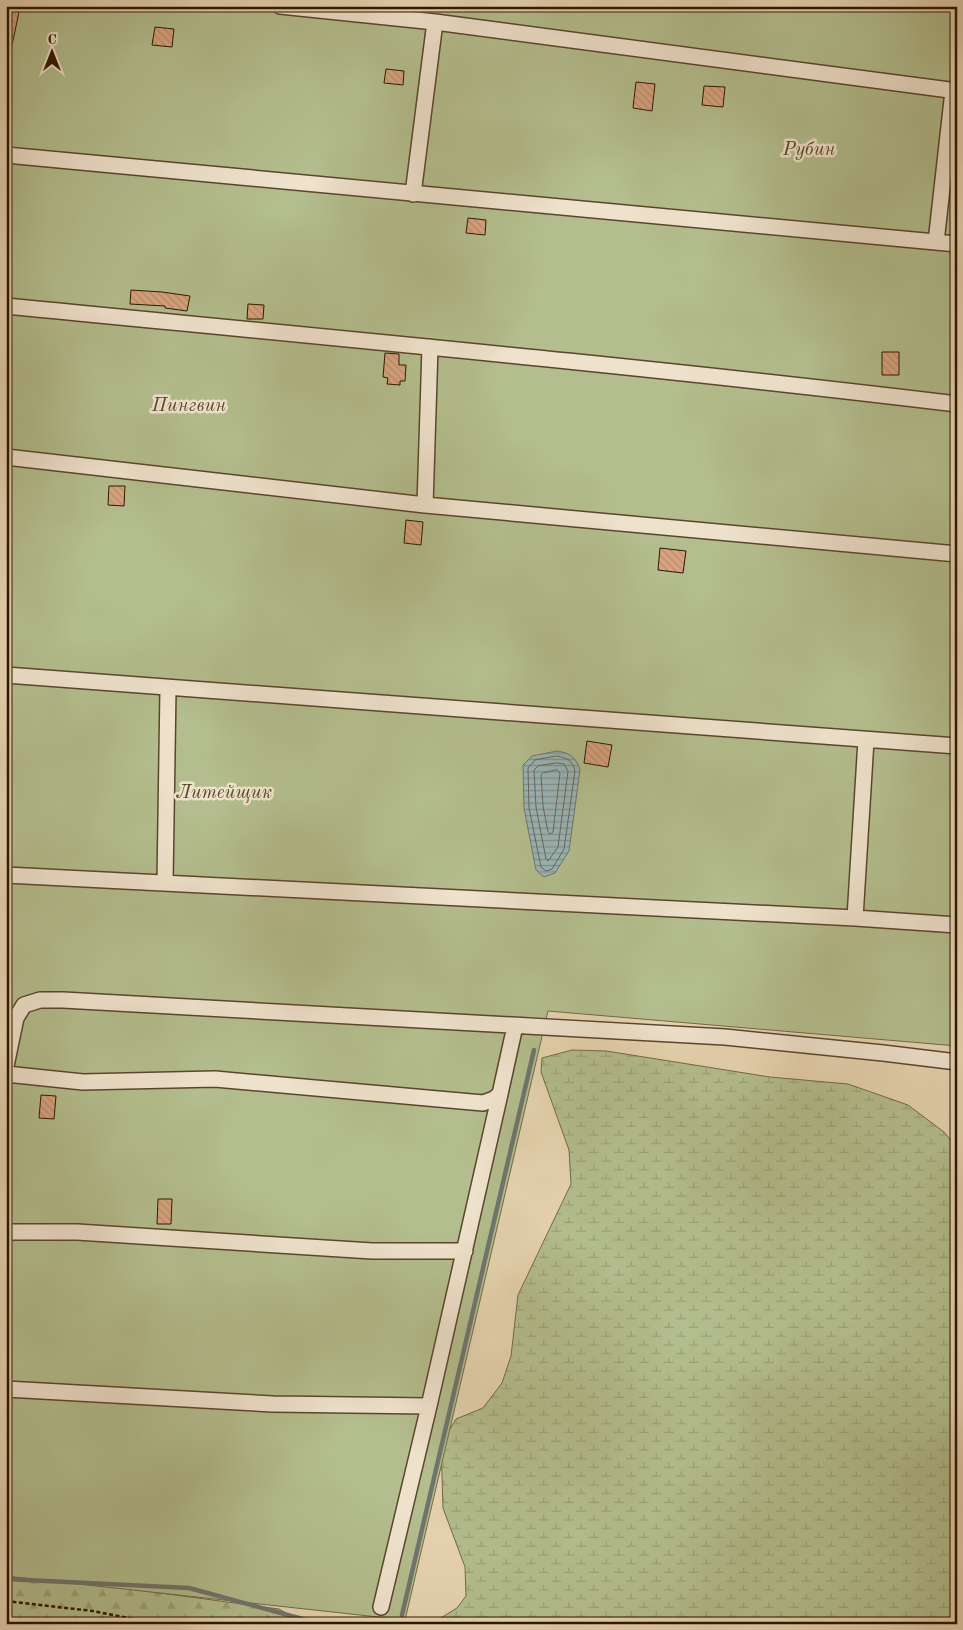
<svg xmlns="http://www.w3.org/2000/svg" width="963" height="1630" font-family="'Old Standard TT',serif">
  <defs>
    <pattern id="forest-firs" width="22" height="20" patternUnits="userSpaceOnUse" patternTransform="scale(1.25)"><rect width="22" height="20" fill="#b3bd8d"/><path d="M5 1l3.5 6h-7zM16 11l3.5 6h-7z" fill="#9aa278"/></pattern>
    <pattern id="wetland-marsh" width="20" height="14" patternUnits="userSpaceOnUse" patternTransform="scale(1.25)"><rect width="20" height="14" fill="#b3bd8d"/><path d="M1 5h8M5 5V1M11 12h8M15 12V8" fill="none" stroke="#9aa278"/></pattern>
    <pattern id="water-rules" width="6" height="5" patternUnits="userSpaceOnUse" patternTransform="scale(1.25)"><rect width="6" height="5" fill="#9bb5b7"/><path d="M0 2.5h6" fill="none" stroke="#7f9292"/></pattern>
    <pattern id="building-back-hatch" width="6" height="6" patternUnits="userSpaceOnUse" patternTransform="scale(1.25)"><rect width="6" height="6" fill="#d7a47f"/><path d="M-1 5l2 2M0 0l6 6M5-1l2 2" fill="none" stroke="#b98c6c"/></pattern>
  </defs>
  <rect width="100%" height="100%" fill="#e6d3b0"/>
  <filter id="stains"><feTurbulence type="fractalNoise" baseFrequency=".004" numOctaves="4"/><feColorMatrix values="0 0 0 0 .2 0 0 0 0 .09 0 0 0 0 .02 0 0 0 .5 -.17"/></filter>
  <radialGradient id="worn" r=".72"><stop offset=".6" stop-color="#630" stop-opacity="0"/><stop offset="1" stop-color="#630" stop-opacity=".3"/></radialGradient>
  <!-- forest -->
  <path fill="url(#forest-firs)" stroke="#706a46" d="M27,1575L279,1609L306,1624H6V1578Z"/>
  <!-- wetland -->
  <path fill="url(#wetland-marsh)" stroke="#706a46" d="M572,1050L606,1051L770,1077L848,1084L908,1105L944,1132L957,1148V1624H431L457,1608L466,1596L465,1567L443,1508L441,1444L456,1419L483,1408L502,1383L511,1356L518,1295L571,1184L569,1150L541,1072L542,1058Z"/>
  <!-- green -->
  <path fill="#b3bd8d" stroke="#706a46" d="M6,6H957V1046L548,1011L405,1620L6,1576Z"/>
  <!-- water -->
  <path fill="url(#water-rules)" stroke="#6f756e" d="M557,751C570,753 576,757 580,770L569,851L555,873L544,877L536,870L524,808L523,765L532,756Z"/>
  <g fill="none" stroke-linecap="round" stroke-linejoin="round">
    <!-- shore -->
    <path stroke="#64665c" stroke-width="1" d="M557,756C567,758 572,760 575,771L564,849L552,869L546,871L541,867L529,808L528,768L535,760Z
      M557,763L564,764L568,771L558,847L548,861L546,859L536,807L534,770L538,766Z
      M557,770L560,773L553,832L550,834L548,832L543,806L541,775L543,773Z"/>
    <!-- stream -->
    <path stroke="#6f756e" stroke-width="4.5" d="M6,1579L189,1588L321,1624
      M402,1615L534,1050"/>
  </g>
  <!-- building -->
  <path fill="url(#building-back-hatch)" stroke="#2d1600" d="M6,9L19,12L11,50L6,49Z
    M155,27L174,29L172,47L152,45Z
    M386,69L404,71L403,85L384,83Z
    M636,82L655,84L652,111L633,108Z
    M704,86L725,87L723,107L702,105Z
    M468,218L486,220L485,235L466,233Z
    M131,290L162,292L190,296L187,311L165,308V306L130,304Z
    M248,304L264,305L263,319H247Z
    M882,352H899V375H882Z
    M385,353L399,354V365H406L405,381H400V385L387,384L388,378L383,377Z
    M109,486H125L124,506L108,505Z
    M406,520L423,522L421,545L404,543Z
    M660,548L686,551L683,573L658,570Z
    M587,741L612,745L608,767L584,763Z
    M41,1095L56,1096L54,1119L39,1118Z
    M158,1199H172L171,1224H157Z"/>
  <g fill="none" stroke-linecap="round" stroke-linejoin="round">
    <defs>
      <path id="minor" d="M280,6L435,22L957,91
        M6,155L957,244
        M413,194L435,22
        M936,242L953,91
        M6,306C323,337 641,366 957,404
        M6,457L425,505L957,554
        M425,505L430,347
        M6,675L957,746
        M6,875L855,918L957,925
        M165,883L168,688
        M855,918L866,740
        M6,1066L16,1018L24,1005L40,1000H63L725,1037L883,1053L957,1062
        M6,1074L83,1082L215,1079L483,1103L494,1099L500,1094L515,1026
        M6,1232H77L372,1251H465
        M6,1389L273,1404L429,1406
        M381,1607L429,1406L500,1094"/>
    </defs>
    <!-- minor casing -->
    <use href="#minor" stroke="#5b452c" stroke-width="18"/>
    <!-- path -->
    <path stroke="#2d1600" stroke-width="2.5" stroke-dasharray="4 2.5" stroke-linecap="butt" d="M6,1601L93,1611L158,1624"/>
    <!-- minor -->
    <use href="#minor" stroke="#efe2cc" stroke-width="15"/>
  </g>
  <g text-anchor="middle" stroke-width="5" stroke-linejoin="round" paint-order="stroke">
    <!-- park labels -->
    <g font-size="19" font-style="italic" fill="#55482a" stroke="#efe2cc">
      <text x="809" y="155">Рубин</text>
      <text x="189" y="411">Пингвин</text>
      <text x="224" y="798">Литейщик</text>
    </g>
  </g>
  <!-- margin -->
  <rect width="963" height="1630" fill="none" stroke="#e6d3b0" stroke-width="25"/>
  <rect x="8" y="8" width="948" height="1615" fill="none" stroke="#2d1600" stroke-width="2.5"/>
  <rect x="12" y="12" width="938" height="1605" fill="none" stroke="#2d1600"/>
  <!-- north arrow -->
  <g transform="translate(52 52)" stroke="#efe2cc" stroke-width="4" paint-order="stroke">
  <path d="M0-4L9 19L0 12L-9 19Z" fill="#2d1600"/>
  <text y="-8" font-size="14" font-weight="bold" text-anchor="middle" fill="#2d1600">С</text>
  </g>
  <rect width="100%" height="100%" filter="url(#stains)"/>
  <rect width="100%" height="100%" fill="url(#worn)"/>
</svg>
